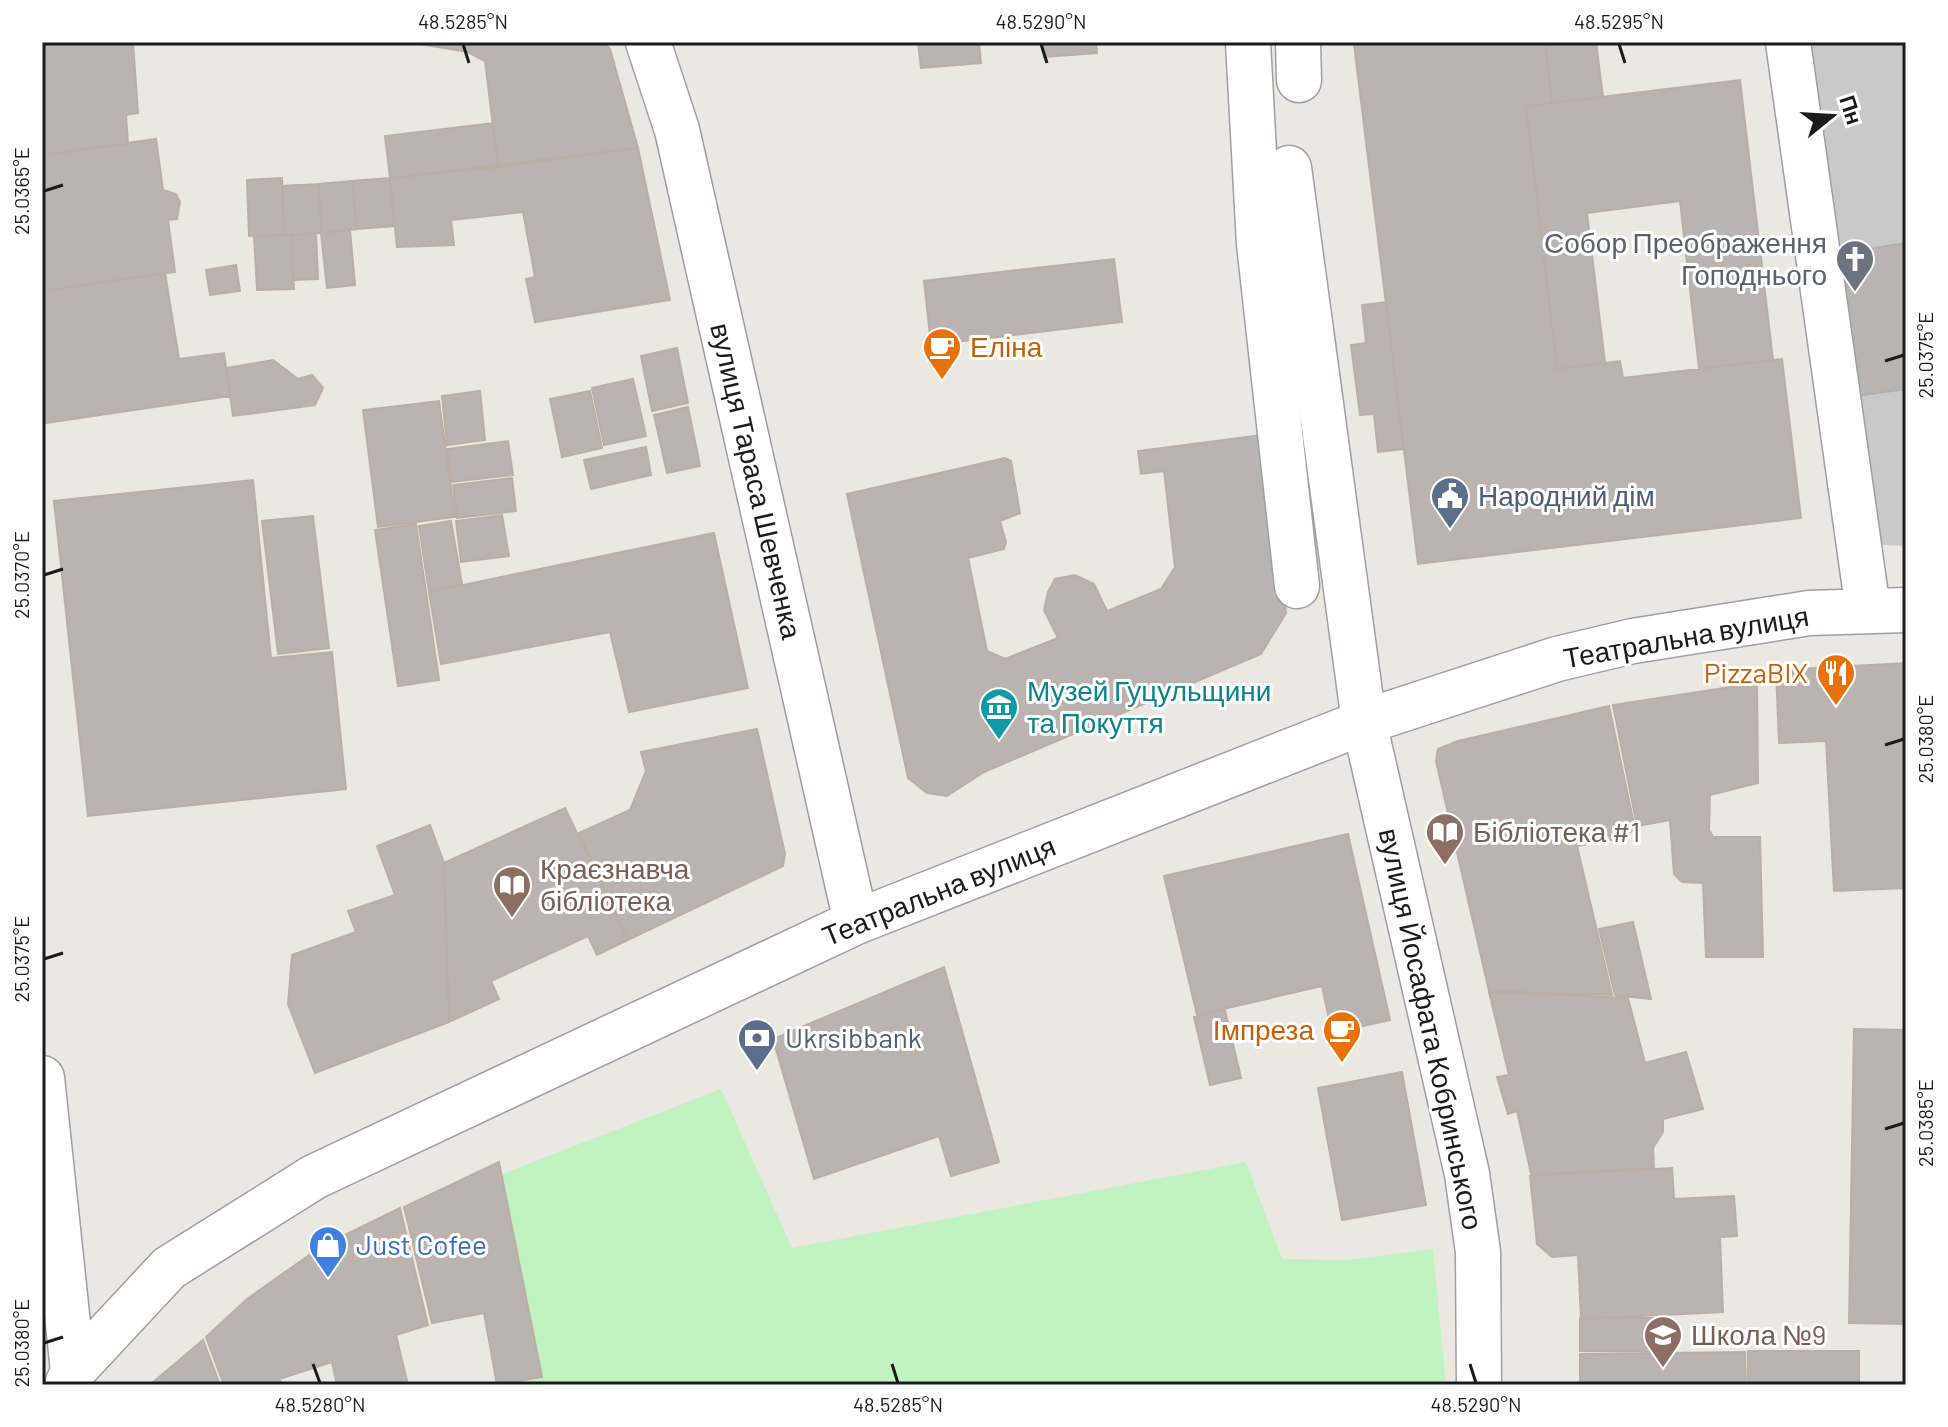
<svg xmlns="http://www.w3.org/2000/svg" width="1948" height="1427" font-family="Barlow,sans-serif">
  <rect width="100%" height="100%" fill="#ebe7e1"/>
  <!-- religious -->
  <path fill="#c9c9c9" d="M1765,42H1906V546L1842,543Z"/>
  <!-- park -->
  <path fill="#c1f3c2" d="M721,1089L792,1248L1246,1162L1282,1259L1347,1260L1433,1249L1446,1385H530L487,1180Z"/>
  <!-- building -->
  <path fill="#bbb3af" stroke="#bbaea5" stroke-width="2" d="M42,42H133L138,113L126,115L128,144L42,155Z
    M408,42H604L610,49L638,148L498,167L485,61L468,52Z
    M918,42H979L981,63L921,68Z
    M1043,42H1096L1097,53L1044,57Z
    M1367,42H1545L1552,103L1526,106L1557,369L1620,361L1623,378L1782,359L1801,518L1418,564L1354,44Z
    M1545,42H1596L1603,97L1552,103Z
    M1740,80L1773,360L1699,369L1680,201L1587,213L1605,363L1557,369L1526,106Z
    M493,123L498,167L390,178L385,136Z
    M156,139L163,190L176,194L180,202L177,219L168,220L175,272L42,291V155Z
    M638,148L670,300L535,322L526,279L535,277L523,212L451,220L454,245L397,247L390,178Z
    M282,178L284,235L249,236L247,180Z
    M390,178L394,226L357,229L352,181Z
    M352,181L357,229L321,233L319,184Z
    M319,184L321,233L284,235L282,186Z
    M350,230L355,285L327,288L321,233Z
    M316,233L318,279L293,280L291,235Z
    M291,235L294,289L257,290L254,236Z
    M1906,243V389L1850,397L1830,255Z
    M1114,259L1122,322L931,345L924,281Z
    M236,265L240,291L210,295L206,270Z
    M165,273L179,359L224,353L230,396L45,423L42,291Z
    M1386,302L1404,449L1378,452L1374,414L1360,415L1351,345L1366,343L1362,305Z
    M677,348L688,403L652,411L641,356Z
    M273,360L298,379L312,375L323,388L315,405L233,416L226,368Z
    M633,379L646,436L604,445L592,388Z
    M480,391L485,440L447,445L442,396Z
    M590,391L602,448L562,457L550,399Z
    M439,401L455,517L378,527L363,410Z
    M688,407L700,466L667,473L654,415Z
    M1261,435L1286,613L1261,654L984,772L947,796L927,793L908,778L847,494L1005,458L1011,461L1020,513L1000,521L1006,542L1004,549L968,558L987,651L1005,659L1058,638L1044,610L1048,592L1055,579L1075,575L1094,584L1107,611L1161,589L1175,567L1164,471L1141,474L1138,451Z
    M508,441L513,475L452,482L447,449Z
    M646,447L651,475L591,489L584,460Z
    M512,478L516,511L457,518L453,485Z
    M253,480L271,658L332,652L346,789L88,816L54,501Z
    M502,515L509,556L461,562L456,521Z
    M313,516L329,648L278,654L262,521Z
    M451,521L462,584L429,592L419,526Z
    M416,524L439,680L398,686L375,530Z
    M714,533L748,688L629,712L610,632L441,664L429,592Z
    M1906,663V888L1834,891L1826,741L1779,743L1776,670Z
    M1757,683L1758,783L1710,795L1709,830L1713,837H1760L1763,957H1706L1703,883L1682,882L1674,874L1670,820L1637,826L1613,705Z
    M1609,706L1635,829L1620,838L1577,846L1612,995L1489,991L1436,761L1438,749L1458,741Z
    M757,729L785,854L783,866L628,940L579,833L630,810L646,771L641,752Z
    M565,808L628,940L597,955L588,936L491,981L499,999L449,1022L444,863Z
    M430,825L444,863L449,1022L315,1073L288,1004L292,955L356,932L348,911L395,895L377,846Z
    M1348,834L1390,1020L1332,1033L1322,986L1197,1015L1164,876Z
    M1633,922L1651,999L1615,995L1599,929Z
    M944,967L999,1162L951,1176L939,1136L814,1179L773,1039Z
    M1489,992L1628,998L1645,1063L1686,1052L1703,1109L1663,1119V1132L1653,1148L1654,1168L1531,1174L1517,1111L1508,1114L1497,1077L1509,1075Z
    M1225,1010L1241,1078L1210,1085L1194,1017Z
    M1854,1029L1906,1030V1324L1849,1323Z
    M1402,1072L1426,1205L1342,1220L1318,1088Z
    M499,1162L542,1377L497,1385L484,1313L432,1323L404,1207Z
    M1672,1168L1674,1199L1734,1196L1737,1236L1720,1237L1723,1312L1581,1319L1578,1255L1552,1257L1537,1244L1530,1176Z
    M400,1208L428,1325L396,1335L408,1385H337L332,1362L279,1379L282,1385H224L206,1337L247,1299L322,1246Z
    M1580,1318H1655L1654,1352L1580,1351Z
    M203,1340L220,1385H150L151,1384Z
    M1748,1351H1859V1385H1748Z
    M1745,1352L1746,1385H1580V1354Z"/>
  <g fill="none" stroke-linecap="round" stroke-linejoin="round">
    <defs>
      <path id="minor" d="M648,42L677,130L856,922
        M1248,42L1259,244L1297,586
        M1298,42L1299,80
        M1788,42L1868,610
        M1289,168L1364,722L1467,1174L1478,1252L1479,1385
        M42,1078L73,1371
        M67,1385L73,1371L169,1268L314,1177L856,922L1364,722L1557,659L1633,641L1809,613L1906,610"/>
    </defs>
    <!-- minor casing -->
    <use href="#minor" stroke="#9f9f9f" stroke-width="47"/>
    <!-- minor -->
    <use href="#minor" stroke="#fff" stroke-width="44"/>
  </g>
  <!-- ticks -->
  <path fill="none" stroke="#1b1b1b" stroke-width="3" d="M463,44L469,63M1041,44L1047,63M1619,44L1625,63M44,191L63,185M1885,361L1904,355M44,575L63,569M1885,745L1904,739M44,959L63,953M1885,1129L1904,1123M44,1343L63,1337M313,1364L320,1383M892,1364L898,1383M1470,1364L1476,1383"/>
  <!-- icons -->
  <defs>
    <symbol id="church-pin" viewBox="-11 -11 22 30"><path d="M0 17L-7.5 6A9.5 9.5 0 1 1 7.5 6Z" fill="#6b7280" stroke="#fff"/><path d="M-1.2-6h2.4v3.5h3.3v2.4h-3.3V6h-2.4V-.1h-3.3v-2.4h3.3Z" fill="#fff"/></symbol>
    <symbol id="cafe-pin" viewBox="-11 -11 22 30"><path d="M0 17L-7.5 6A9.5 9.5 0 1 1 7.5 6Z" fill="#e8710a" stroke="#fff"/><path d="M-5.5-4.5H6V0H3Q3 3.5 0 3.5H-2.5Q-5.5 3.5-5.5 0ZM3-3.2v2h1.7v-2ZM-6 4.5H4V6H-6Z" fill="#fff"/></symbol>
    <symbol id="civic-pin" viewBox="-11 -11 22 30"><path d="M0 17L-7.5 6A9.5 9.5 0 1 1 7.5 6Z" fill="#5c6f8a" stroke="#fff"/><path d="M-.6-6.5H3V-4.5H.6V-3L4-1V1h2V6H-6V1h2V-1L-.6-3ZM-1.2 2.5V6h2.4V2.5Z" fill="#fff"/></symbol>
    <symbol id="restaurant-pin" viewBox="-11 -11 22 30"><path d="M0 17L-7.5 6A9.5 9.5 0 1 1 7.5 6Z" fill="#e8710a" stroke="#fff"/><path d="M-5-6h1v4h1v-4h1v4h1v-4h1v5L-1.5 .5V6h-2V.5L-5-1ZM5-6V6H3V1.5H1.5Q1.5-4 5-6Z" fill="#fff"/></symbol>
    <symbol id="museum-pin" viewBox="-11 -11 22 30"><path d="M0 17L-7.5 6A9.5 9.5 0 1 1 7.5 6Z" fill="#0f9aa8" stroke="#fff"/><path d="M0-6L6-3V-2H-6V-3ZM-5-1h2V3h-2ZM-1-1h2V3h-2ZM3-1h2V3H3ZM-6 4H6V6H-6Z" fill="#fff"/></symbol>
    <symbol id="library-pin" viewBox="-11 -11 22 30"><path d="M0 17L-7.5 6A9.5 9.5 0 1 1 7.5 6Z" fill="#8d6e63" stroke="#fff"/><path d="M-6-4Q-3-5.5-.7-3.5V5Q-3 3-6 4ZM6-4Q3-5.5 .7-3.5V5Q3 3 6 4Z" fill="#fff"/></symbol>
    <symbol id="bank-pin" viewBox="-11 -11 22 30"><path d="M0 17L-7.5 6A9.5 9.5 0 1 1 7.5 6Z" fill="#5c6f8a" stroke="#fff"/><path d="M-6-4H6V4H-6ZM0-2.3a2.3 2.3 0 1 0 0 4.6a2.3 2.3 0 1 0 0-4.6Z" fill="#fff"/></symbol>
    <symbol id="shop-pin" viewBox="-11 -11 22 30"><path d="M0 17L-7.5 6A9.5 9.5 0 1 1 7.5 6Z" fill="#3f7fe0" stroke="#fff"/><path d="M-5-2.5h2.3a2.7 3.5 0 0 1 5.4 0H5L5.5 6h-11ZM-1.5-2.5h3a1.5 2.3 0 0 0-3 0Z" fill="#fff"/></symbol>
    <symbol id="school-pin" viewBox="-11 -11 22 30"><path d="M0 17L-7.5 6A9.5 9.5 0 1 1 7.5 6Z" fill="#8d6e63" stroke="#fff"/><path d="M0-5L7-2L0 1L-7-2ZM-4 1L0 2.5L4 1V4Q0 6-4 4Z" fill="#fff"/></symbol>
  </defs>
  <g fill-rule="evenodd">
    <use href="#church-pin" x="1833" y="237" width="44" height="60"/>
    <use href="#cafe-pin" x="920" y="325" width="44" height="60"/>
    <use href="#civic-pin" x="1428" y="474" width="44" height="60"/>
    <use href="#restaurant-pin" x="1814" y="651" width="44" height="60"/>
    <use href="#museum-pin" x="977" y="685" width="44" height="60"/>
    <use href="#library-pin" x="1423" y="810" width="44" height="60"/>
    <use href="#library-pin" x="490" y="863" width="44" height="60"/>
    <use href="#cafe-pin" x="1320" y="1008" width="44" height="60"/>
    <use href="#bank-pin" x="735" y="1016" width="44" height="60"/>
    <use href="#shop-pin" x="306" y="1223" width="44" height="60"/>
    <use href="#school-pin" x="1641" y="1313" width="44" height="60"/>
  </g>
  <g text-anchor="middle" stroke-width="6" stroke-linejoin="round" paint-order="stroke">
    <!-- worship labels -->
    <g font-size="28" fill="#5b616d" stroke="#fff" text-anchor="end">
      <text x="1827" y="253">Собор Преображення<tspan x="1827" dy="32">Гоподнього</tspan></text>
    </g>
    <!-- food labels -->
    <g font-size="28" fill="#c56008" stroke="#fff" text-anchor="end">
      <text x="970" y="357" text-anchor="start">Еліна</text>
      <text x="1808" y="683">PizzaBIX</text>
      <text x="1314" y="1040">Імпреза</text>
    </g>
    <!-- street labels -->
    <g font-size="28" fill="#1b1b1b" stroke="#fff">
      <text transform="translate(756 481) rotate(77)" y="10">вулиця Тараса Шевченка</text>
      <text transform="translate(1686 637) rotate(-10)" y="10">Театральна вулиця</text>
      <text transform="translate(939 891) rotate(-22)" y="10">Театральна вулиця</text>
      <text transform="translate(1431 1029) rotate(78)" y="10">вулиця Йосафата Кобринського</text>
    </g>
    <!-- service labels -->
    <g font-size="28" fill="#4e5e75" stroke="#fff" text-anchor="start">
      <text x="1478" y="506">Народний дім</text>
      <text x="785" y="1048">Ukrsibbank</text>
    </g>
    <!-- culture labels -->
    <g font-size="28" fill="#0d838f" stroke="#fff" text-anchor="start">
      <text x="1027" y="701">Музей Гуцульщини<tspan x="1027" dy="32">та Покуття</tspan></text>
    </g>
    <!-- education labels -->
    <g font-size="28" fill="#785e54" stroke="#fff" text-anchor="start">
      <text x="1473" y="842">Бібліотека #1</text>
      <text x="540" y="879">Краєзнавча<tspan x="540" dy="32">бібліотека</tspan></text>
      <text x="1691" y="1345">Школа №9</text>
    </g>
    <!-- shop labels -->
    <g font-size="28" fill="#366cbe" stroke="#fff" text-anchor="start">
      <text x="356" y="1255">Just Cofee</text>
    </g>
  </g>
  <!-- border -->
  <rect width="1948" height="1427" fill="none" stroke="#ffffff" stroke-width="88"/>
  <!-- north arrow -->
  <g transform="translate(1832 116) rotate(72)" stroke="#ffffff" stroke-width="6" paint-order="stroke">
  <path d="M0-6L14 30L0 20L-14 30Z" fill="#1b1b1b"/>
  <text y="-12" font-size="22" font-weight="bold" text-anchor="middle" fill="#1b1b1b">Пн</text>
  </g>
  <rect x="44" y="44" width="1860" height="1339" fill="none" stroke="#1b1b1b" stroke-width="3"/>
  <g font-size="20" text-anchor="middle" fill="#1b1b1b">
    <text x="463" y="29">48.5285°N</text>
    <text x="1041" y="29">48.5290°N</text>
    <text x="1619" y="29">48.5295°N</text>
    <text transform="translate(22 191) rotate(-90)" y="7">25.0365°E</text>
    <text transform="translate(1926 355) rotate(-90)" y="7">25.0375°E</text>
    <text transform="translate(22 575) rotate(-90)" y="7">25.0370°E</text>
    <text transform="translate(1926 739) rotate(-90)" y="7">25.0380°E</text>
    <text transform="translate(22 959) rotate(-90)" y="7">25.0375°E</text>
    <text transform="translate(1926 1123) rotate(-90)" y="7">25.0385°E</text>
    <text transform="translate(22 1343) rotate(-90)" y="7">25.0380°E</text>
    <text x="320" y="1412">48.5280°N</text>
    <text x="898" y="1412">48.5285°N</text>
    <text x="1476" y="1412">48.5290°N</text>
  </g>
</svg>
